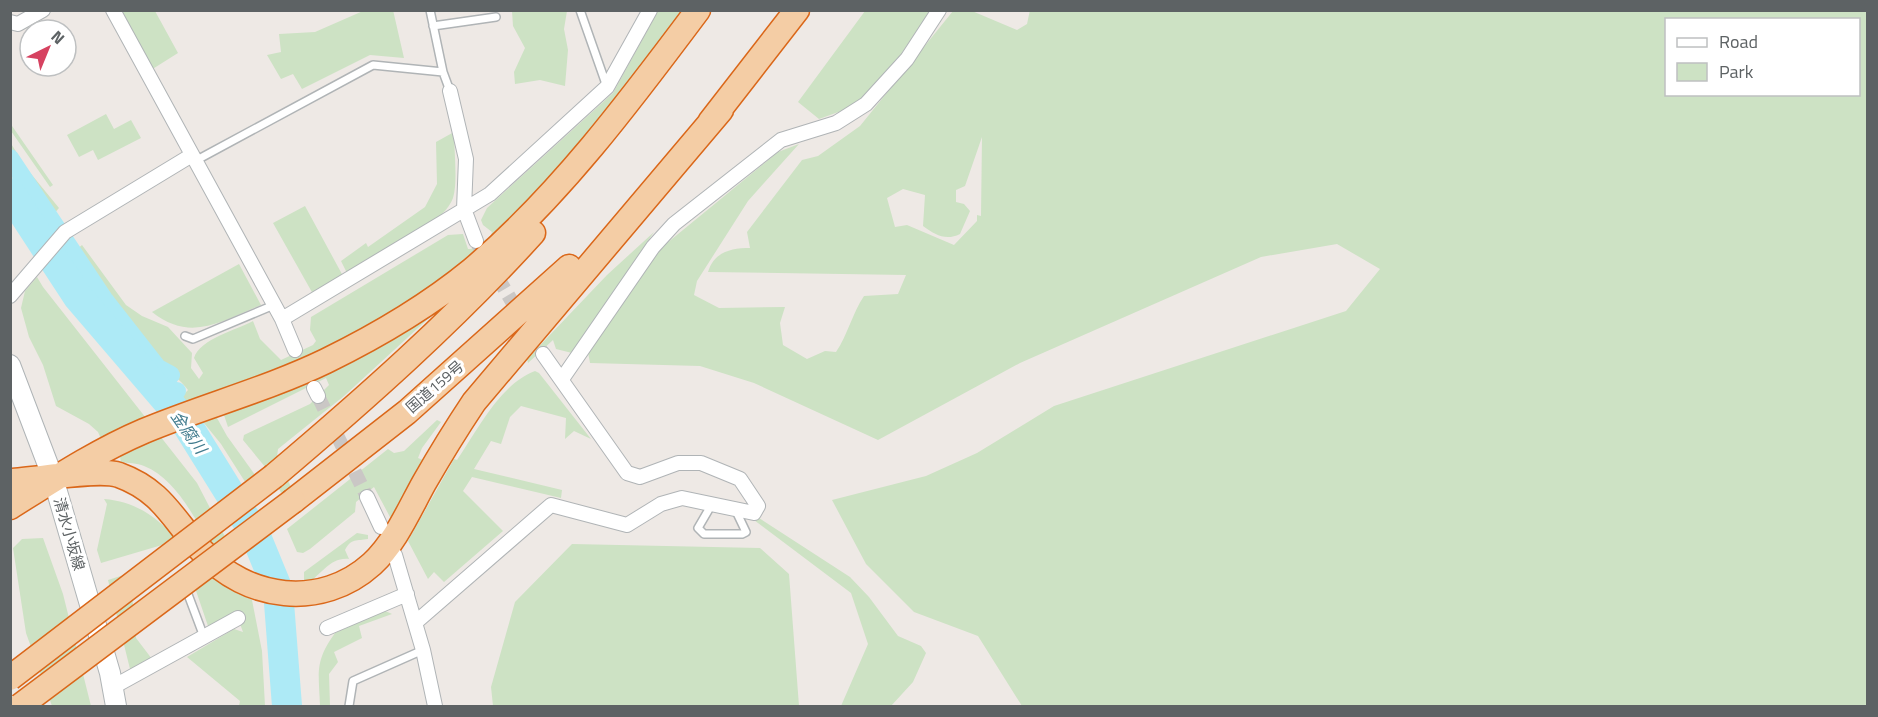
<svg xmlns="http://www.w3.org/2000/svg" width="1878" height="717" font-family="'Titillium Web','Noto Sans JP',sans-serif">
  <rect width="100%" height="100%" fill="#eee9e5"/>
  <!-- green -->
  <path fill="#cde2c4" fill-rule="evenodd" d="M393,10L404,58L370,55L302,89L293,74L281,79L267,55L281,52L279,34L315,32L363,11Z
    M1030,10L1867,11V706H1022L978,636L914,612L866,564L832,500L926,476L977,453L1054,406L1346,311L1380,269L1337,244L1261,257L1020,363L878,440L754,383L700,366L590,363L588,352L661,248L778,152L799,144L748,201L697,281L694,295L719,308L785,307L780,323L783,345L807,359L825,351L836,352C848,334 852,314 864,296L898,294L906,275L708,272C714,252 731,248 750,248L747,232L802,160L818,156L860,126L953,11H972L1017,30L1027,24ZM1666,20H1858V94H1666ZM982,137L981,216L977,215V221L954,245L907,225L895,227L887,198L903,189L925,195L923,226C935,235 946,241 960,234L970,211L964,204L956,202V190L965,186Z
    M120,11H155L178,53L151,70Z
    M512,11H567L564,29L568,50L565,86L540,80L515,84L514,72L525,48L513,26Z
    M658,11H683L588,134L494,240L448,278L332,349L207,400L227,436L258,479L249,488L221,444L182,396L188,390C180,379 171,374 162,365C131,335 99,286 75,251L82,245L126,305L142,316L168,327L192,353L191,368L199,379L203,373L194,358C200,339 236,330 253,321L260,339L281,360L313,345L316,341L310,330L311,317L448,235L463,234L468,249H471L490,237L492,232L483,225L481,220L487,208L613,93Z
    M865,11H930L893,66L855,106L819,119L798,102Z
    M106,114L114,129L131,120L141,138L98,160L93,150L79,157L67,135Z
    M10,123L53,185L50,187L11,131Z
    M454,132C454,150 458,182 453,198C442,228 375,256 347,273L341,261L366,243L368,247L425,207L437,184L436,142Z
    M10,142L27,169L59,208L52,216L11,151Z
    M305,206L343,276L313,294L273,223Z
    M654,232L572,353L556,349L553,340L528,363L527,359L607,275Z
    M239,264L261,305C222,321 191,343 152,312Z
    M37,277L43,287L197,483L234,554L212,547C195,520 177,479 144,466C137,463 128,463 121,462L119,452L101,439L98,432L89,424L56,406L43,365L29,337L21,308L25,291Z
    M427,315L430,317L344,396L278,449L277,457L291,487L282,494L266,468L243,440L244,435L310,404L329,385L326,378L228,427L223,412Z
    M535,371L539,373L591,439L574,431L565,439L566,418L521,406L510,417L501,444L491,441L474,469L562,490L561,498L472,477L463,491L503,531L444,582L434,572L428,579L408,541L454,459L457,460C477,431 500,384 535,371Z
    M437,420L441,422L422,448L418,458L423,460L393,517H390L374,487L356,502L355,512L310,549L303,553L297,552L287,529L388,449L394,453L404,451Z
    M104,499C138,502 155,517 179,540L101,563L97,550L107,504Z
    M759,518L850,577L869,597L898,636L921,646L926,653L913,682L891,706H841L868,644L851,593L754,520Z
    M357,533L368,535V539C357,541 351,538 345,550L349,559C330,557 321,575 307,584L304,581V572Z
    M43,538L63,594L91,706H52L26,633L13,548L22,539Z
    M572,544L760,548L789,574L799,706H493L491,687L515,602Z
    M205,572L252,600L262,651L265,706H239L240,701L187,657L234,629L243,632L236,613L208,626L193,582Z
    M130,573L136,638L152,659L131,673L108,580Z
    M383,610L392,614L359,626L362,638L334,652L338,662L329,674L330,706H320C319,673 314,662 335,633Z"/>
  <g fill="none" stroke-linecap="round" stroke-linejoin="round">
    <!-- canal -->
    <path stroke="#adeaf6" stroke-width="18" d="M10,158L104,299L158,368L171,375
      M167,401L177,391"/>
    <!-- river -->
    <path stroke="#adeaf6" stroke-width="30" d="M10,193L78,297L186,423L255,534L278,590L287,706"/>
    <!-- minor-tunnel -->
    <path stroke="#cac7c5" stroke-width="14" stroke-dasharray="14 7" stroke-linecap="butt" d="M476,241L543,354
      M318,396L367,497"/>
    <defs>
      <path id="service" d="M430,10L443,72L450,91
        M580,10L606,84
        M433,26L496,17
        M195,161L373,65L443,72
        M185,336L193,339L274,305
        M712,504L698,528L704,534H742L746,532L736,511
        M186,589L204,637
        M349,706L353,681L423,650"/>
      <path id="minor" d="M113,10L282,319
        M10,22L18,24L43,10
        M450,91L466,159L464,209L476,241
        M10,296L65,232L192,155
        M295,350L282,319L490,194L607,87L650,10
        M562,379L653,247L674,224L781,140L836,123L866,104L907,59L939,10
        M314,388L318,396
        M367,497L381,527
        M395,555L423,650L435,706
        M415,623L551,505L627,525L661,504L682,498L754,513L758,506L740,479L701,463H678L640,477L627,473L543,354
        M327,628L407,594
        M113,687L238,618"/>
      <path id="secondary" d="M10,365L53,478L110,673L116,706"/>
      <path id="trunk" d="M710,122L797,10
        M274,476C365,399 453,321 533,233
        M10,481C36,480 98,468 119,475C163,491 173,520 202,551C247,600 321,610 372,564C395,543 409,510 424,483C440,455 456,429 474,402L721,110
        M293,501L407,412L569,267
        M10,507C53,480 97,451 144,431C204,406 268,389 326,361C377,336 428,306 472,270C559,196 630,101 698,10"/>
    </defs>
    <!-- service casing -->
    <use href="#service" stroke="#b0b4b6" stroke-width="10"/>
    <!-- minor casing -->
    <use href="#minor" stroke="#b0b4b6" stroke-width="16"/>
    <!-- secondary casing -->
    <use href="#secondary" stroke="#afb4b6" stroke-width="22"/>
    <!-- trunk casing -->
    <use href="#trunk" stroke="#da6719" stroke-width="27"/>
    <!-- service -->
    <use href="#service" stroke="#fff" stroke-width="7"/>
    <!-- minor -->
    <use href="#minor" stroke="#fff" stroke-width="14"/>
    <!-- secondary -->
    <use href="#secondary" stroke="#fff" stroke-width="20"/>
    <!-- trunk -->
    <use href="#trunk" stroke="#f4cda5" stroke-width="24"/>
    <defs>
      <path id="trunk-bridge" d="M10,678L274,476
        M20,706L293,501"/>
    </defs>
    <!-- trunk-bridge casing -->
    <use href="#trunk-bridge" stroke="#da6719" stroke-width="27" stroke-linecap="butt"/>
    <!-- trunk-bridge -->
    <use href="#trunk-bridge" stroke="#f4cda5" stroke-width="24"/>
  </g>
  <g text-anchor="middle" stroke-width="6" stroke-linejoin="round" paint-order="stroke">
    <!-- street labels -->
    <g font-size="15" fill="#5d6264" stroke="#fff">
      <text transform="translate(435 387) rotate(-41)" y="5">国道159号</text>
      <text transform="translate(69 534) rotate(74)" y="5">清水小坂線</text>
    </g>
    <!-- water labels -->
    <g font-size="16" font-style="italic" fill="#427c8e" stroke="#fff">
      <text transform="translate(189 432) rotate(55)" y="6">金腐川</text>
    </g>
  </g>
  <!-- border -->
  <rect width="1878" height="717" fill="none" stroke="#5d6264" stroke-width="24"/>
  <!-- legend -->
  <rect x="1665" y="18" width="195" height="78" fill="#ffffff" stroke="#bec0c1" stroke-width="1.5"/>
  <rect x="1677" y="38" width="30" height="9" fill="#ffffff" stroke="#bec0c1" stroke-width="1.5"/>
  <text x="1719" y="48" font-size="18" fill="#5d6264">Road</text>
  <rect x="1677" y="63" width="30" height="18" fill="#cde2c4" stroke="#bec0c1" stroke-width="1.5"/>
  <text x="1719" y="78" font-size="18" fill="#5d6264">Park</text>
  <!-- north arrow -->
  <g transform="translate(48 48) rotate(43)"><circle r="28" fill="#ffffff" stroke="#bec0c1" stroke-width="1.5"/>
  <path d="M0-4.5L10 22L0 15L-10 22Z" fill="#d64260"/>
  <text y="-9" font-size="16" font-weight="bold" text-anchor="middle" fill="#5d6264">N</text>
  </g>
</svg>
